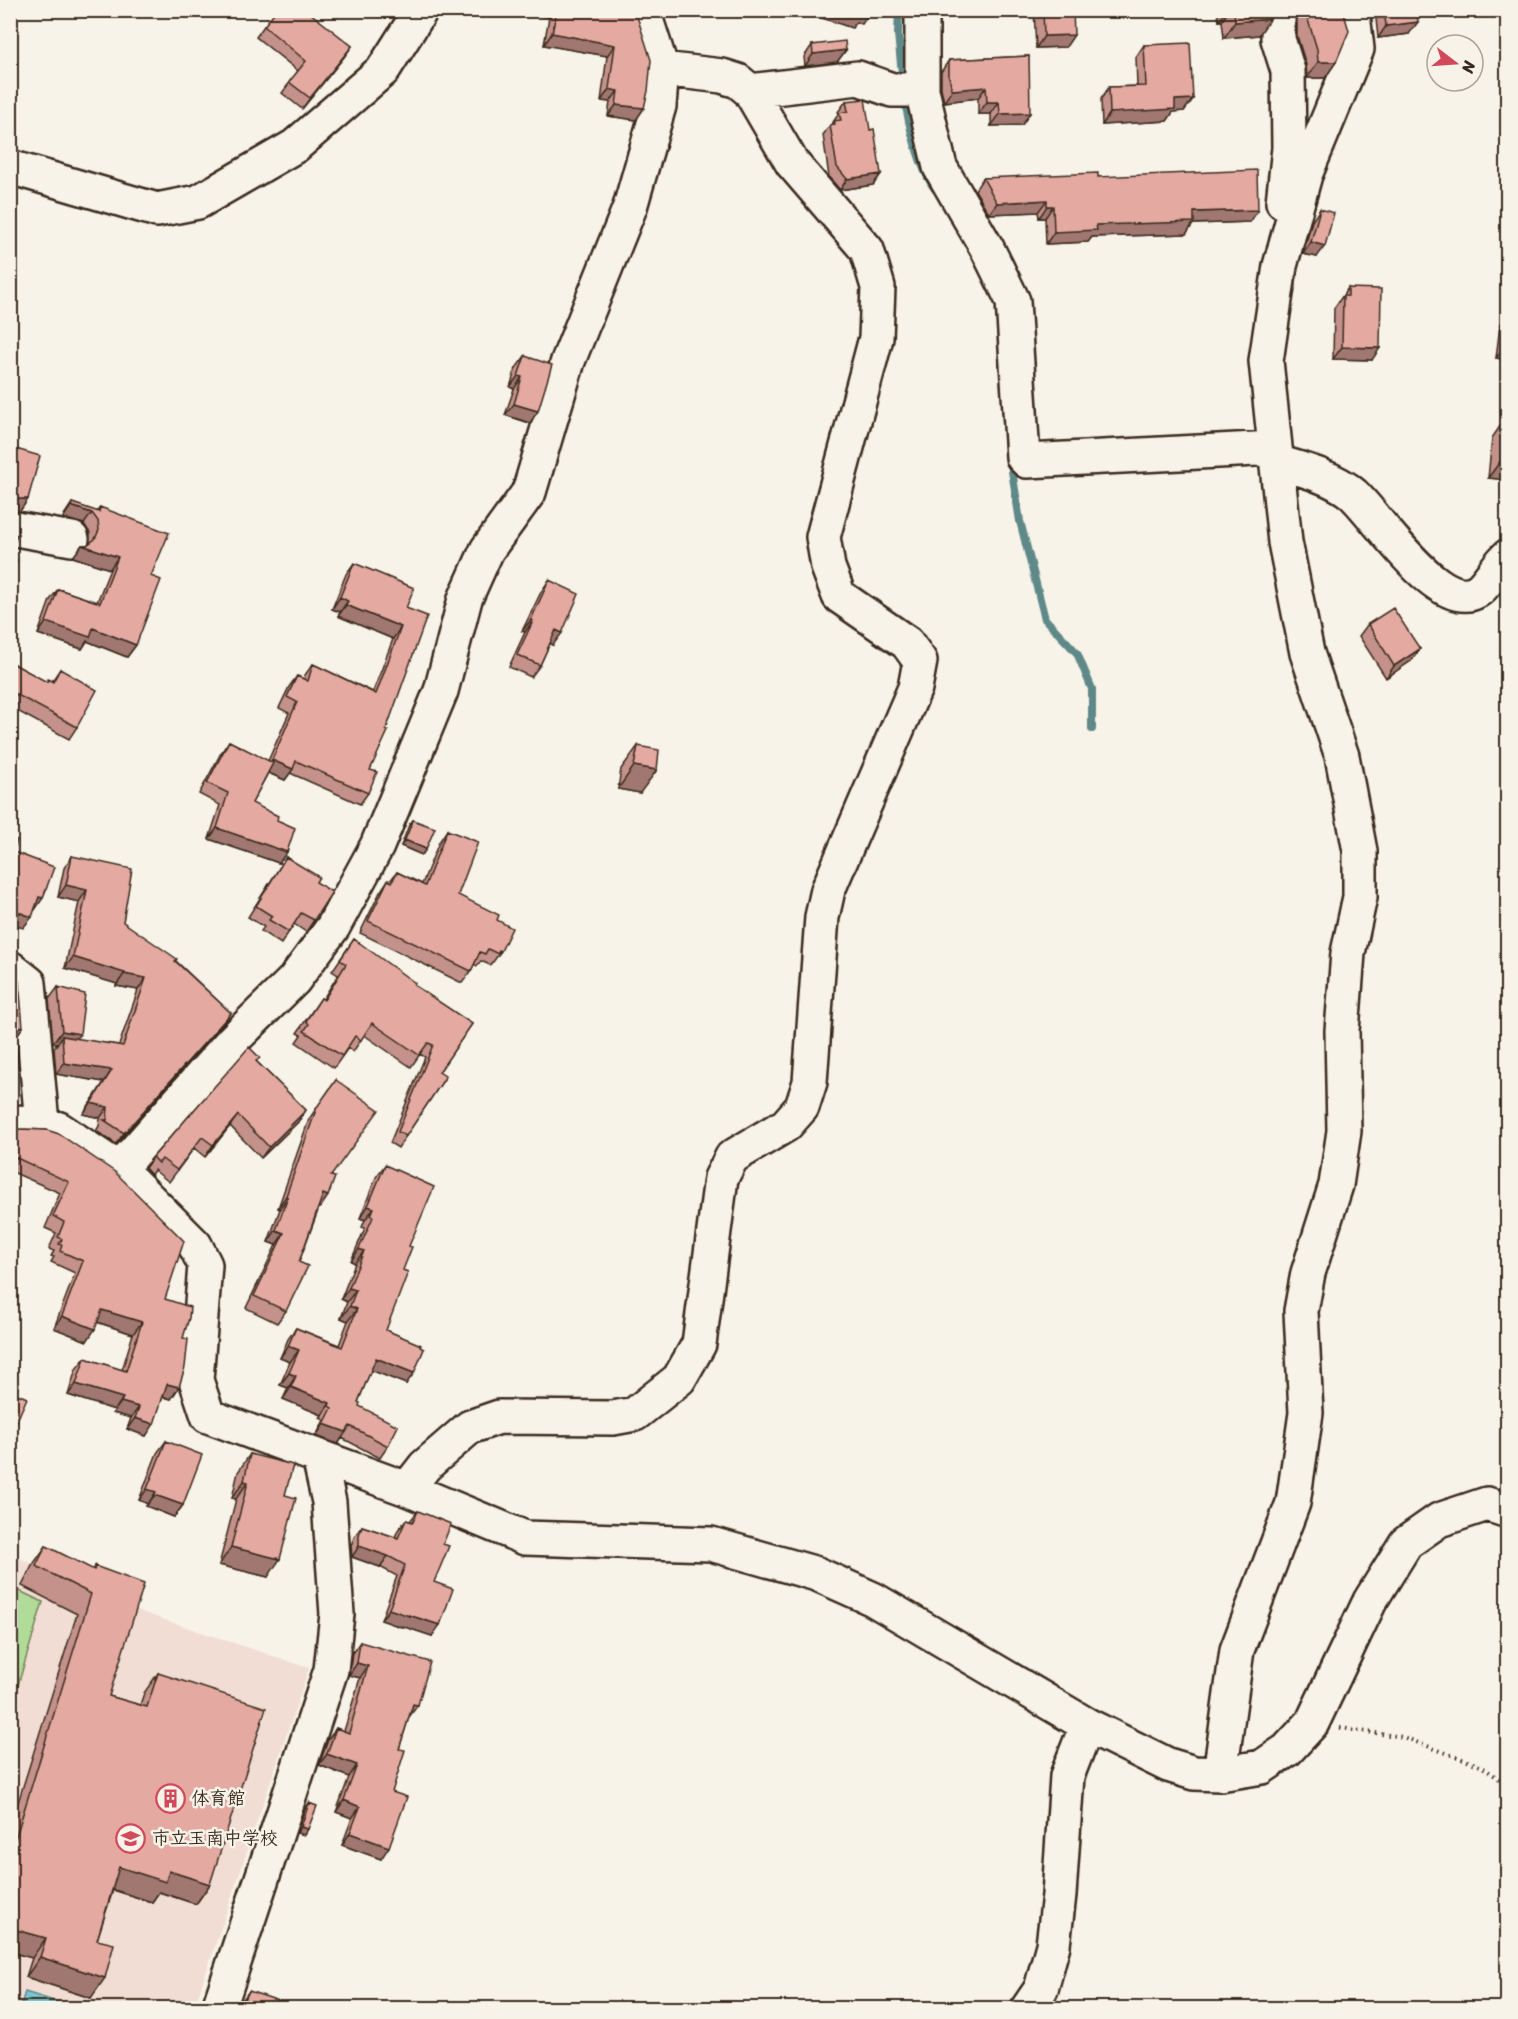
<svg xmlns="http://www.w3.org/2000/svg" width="1518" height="2019" font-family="Sriracha,'Klee One',sans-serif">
  <rect width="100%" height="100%" fill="#f7f3e8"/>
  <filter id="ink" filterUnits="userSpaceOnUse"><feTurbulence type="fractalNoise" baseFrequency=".0167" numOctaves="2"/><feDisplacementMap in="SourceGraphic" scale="12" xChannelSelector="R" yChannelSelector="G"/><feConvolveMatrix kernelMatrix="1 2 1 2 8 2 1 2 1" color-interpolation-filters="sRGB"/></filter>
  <g filter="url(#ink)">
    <!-- built -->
    <path fill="#f1ddd3" d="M10,1554L147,1614L309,1668L194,2008H11Z"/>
    <!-- green -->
    <path fill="#b0db99" stroke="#76825c" stroke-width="1.5" d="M11,1587L43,1602L11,1708Z"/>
    <!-- water -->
    <path fill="#77c8d1" stroke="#5f8989" stroke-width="1.5" d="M25,1992L64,2004L63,2008H20Z"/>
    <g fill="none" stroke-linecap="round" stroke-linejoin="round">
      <!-- stream -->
      <path stroke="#5f8989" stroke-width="8" d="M899,10L898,34L903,84
        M905,99C908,123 920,169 935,189
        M1013,459L1012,471L1020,521L1045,619L1077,653L1092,689V729"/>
      <defs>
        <path id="minor" d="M643,10L662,69L659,106L630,207L568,361L529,492L487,550L465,599L441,691L377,846L333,927L294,980L233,1040L119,1169L195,1245L205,1265L196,1380L208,1416L407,1489L525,1538L711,1544L817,1574L873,1599L1087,1725L1168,1765L1194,1773L1220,1774L1262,1767L1287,1750L1312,1723L1370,1601L1406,1543L1439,1520L1487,1504L1508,1511
          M922,10V90L940,167L988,250L1013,301L1023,457L1027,461L1275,448
          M1278,10V39L1288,71L1289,148L1283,202
          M750,91L858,78L892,90H922
          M10,167L157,210L198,202L295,146L383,70L421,10
          M1277,462C1301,469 1333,477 1353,494C1378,517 1439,613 1477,591C1486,586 1498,564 1508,556
          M10,528L72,539
          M10,968L29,983L42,1123
          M10,1122L42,1123L59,1129L119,1169
          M407,1489L425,1466L470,1427L499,1417L613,1418L635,1414L679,1379L699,1344L721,1178L732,1157L786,1125L802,1107L810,1082L822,917L828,890L915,688L920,661L907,643L839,596L828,567L823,537L876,338L878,287L867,250L792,163L750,91L738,81L722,76L662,69
          M1220,1774L1237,1650L1293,1503L1306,1413L1301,1311L1308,1273L1336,1185L1344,1131L1342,1031L1348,953L1360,897V851L1342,756L1307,653L1285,542L1266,361L1280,266L1305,175L1357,49L1354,23L1350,10
          M219,2008L331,1670L337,1614L329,1502L319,1457
          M1028,2008L1041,1989L1053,1945L1059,1895L1067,1776L1087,1725"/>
      </defs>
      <!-- minor casing -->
      <use href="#minor" stroke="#3b2a1e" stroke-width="38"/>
      <!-- path -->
      <path stroke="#3b2a1e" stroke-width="4" stroke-dasharray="1.5 4.5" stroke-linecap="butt" d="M1340,1728L1403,1737L1481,1766L1508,1785"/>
      <!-- minor -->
      <use href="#minor" stroke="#f7f3e8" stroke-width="33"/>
    </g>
    <!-- wall -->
    <path fill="#c4928a" stroke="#3b2a1e" stroke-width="1.5" d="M541,10H635L644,108L636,120L608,116L610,102L601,101L607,56L544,45L549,17L541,16Z
      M1034,10H1073L1066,47L1036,48Z
      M1217,10H1271L1259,35L1224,38L1222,21H1219Z
      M1297,10H1343L1336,62L1325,78H1307L1306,65L1297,36Z
      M1375,10H1416L1409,34L1378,38Z
      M309,13L352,46L344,57L302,109L282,93L298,71L256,37L264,26Z
      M812,45L846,50L837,62L805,66L804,57Z
      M1144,45L1193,99L1184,111L1173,112L1167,121L1102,125L1101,99L1109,87L1137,86L1136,57Z
      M1029,56L1022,125L991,126V114H978V98L944,102L941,88V72L949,60Z
      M846,101L870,130L881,174L873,185L840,190L829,177L823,135L830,125L832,124L839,113L838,112Z
      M1098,177L1258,210L1250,222L1193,224L1186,234L1092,237L1088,242L1046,244L1045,218H1039L1038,212L989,214L975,190L983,178Z
      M1320,209L1317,257L1303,254L1312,221Z
      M1348,288L1372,360L1333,359L1334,308Z
      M1508,314V360L1496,358L1500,325Z
      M525,356L530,423L505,415L514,389L510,387L516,368Z
      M1508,387V480L1488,478L1492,438L1503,422Z
      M16,449L28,499L20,511H10V457Z
      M72,503L97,512L100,507L151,576L136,645L127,657L87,641L82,649L38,634L50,600L58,589L97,602L110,569L73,557L82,545H87L90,542V533L84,524L63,518L64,515Z
      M354,563L406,608L370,770L368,793L360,804L290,773L285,780L268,773L252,803L287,852L279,863L209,839L220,805L199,794L221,753L229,741L268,761L289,713L279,708L289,687L297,676L304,679L305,675L313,664L373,692L393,639L338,616L340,612L332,609L346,574Z
      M549,580L553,645L550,643L540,665L531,677L509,667L525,632L522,631L541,592Z
      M1368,624L1420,649L1411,661L1386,678L1359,636Z
      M10,662L46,682L52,681L60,669L77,727L69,739L10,707Z
      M638,746L640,793L618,789L621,769Z
      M413,820L426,849L422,855L401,846L409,825Z
      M447,830L458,895L497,920L501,951L493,962H492L490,965L481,961L477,966L474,964L471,971L462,983L360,933L380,892L388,880L390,881L397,872L422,884L439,842Z
      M72,856L123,922L176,961L231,1013L223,1024L116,1144L96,1131L99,1126L100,1118L83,1114L104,1082L56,1074L54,1048L57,1044L53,1043L49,999L58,987L76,1039L119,1045L138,990L116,986L117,984L65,968L79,902L58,897L64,868Z
      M286,857L316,882L314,920L306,932L294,924L281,944L261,931L264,927L248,917Z
      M354,939L414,985L472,1024L439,1072L444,1079L398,1148L390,1143L425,1057L420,1054L411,1067L364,1035L353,1052L348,1048L334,1068L296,1042L301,1035L297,1033L321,998L323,999L338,975L332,971Z
      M257,1062L306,1110L298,1122L261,1158L230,1126L205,1157L194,1148L169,1182L154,1170L151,1175L145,1168L153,1157Z
      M336,1080L332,1176L320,1208H319L299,1262L286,1311L277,1323L246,1308L276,1245L268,1242L280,1209L278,1208L309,1119Z
      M10,1127L18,1129L47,1130L165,1299L183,1338L179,1387L171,1399L163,1397L146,1436L127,1429L131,1418L113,1413L115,1410L68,1395L76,1369L85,1358L122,1370L133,1334L97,1322L87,1341L54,1328L75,1273L51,1262L54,1257L51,1256L54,1251L49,1249L56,1233L45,1228L60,1193L10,1171Z
      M385,1165L409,1246L386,1330L406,1384L371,1370L358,1402L359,1406L388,1446L380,1458L342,1438L338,1444L316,1436L324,1420L320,1418L322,1415L283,1399L288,1388L280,1385L290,1362L280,1358L288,1339L296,1328L339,1345L348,1321L341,1318L347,1302L341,1299L355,1263L351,1261L365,1228L362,1227L365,1220L360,1218L376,1177Z
      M166,1441L183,1505L174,1517L146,1506L148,1504L139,1500L157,1453Z
      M250,1454L285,1495L268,1577L219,1565L236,1499L232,1498L238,1472Z
      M418,1511L443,1544L434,1582L432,1636L402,1626L401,1627L381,1620L397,1576L380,1567L352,1557L351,1546L354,1537L362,1526L395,1537L398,1530L406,1520L410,1521Z
      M46,1546L93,1570L95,1566L109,1696L140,1705L144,1693L158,1673L210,1884L196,1904L159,1892L152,1902L113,1890L97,1940L91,1998L26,1977L32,1958L10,1952V1828L77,1614L22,1586L32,1566Z
      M360,1642L409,1717L399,1749L381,1859L342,1845L352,1818L336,1812L349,1777L319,1765L328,1740L336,1728L344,1731L360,1678L349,1675L352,1653Z
      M309,1803L308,1829L304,1835L297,1833L305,1809Z
      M249,1991L276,2008H238L241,2002Z"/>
    <!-- shaded-wall -->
    <path fill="#a07771" stroke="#3b2a1e" stroke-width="1.5" d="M544,10H554L549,17L541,16Z
      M820,10H865L870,12L862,24L856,22L852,28L816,16Z
      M1226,10H1229L1222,21H1219Z
      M1270,19L1259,35L1224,38L1235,22Z
      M1418,22L1409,34L1378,38L1386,26Z
      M552,33L615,45L607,56L544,45Z
      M1074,35L1066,47L1036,48L1044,36Z
      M352,46L344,57L302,109L310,98Z
      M846,50L837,62L805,66L813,54Z
      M1318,62H1336L1325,78H1307Z
      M986,87L978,98L944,102L952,90Z
      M609,89L618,91L610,102L601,101Z
      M1193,99L1184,111L1173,112L1167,121L1102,125L1110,113L1175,100Z
      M987,102H999L991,114H978Z
      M616,105L644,108L636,120L608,116Z
      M1030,113L1022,125L991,126L1000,114Z
      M881,174L873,185L840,190L847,179Z
      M1047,200L1038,212L989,214L997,203Z
      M1047,206H1053L1045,218H1039Z
      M1258,210L1250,222L1193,224L1186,234L1092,237L1088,242L1046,244L1054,232L1096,225L1194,212Z
      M1311,242L1325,246L1317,257L1303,254Z
      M1508,341V360L1496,358Z
      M1342,347L1380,348L1372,360L1333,359Z
      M518,376L522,377L514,389L510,387Z
      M514,404L538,411L530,423L505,415Z
      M1508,451V480L1488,478Z
      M10,499H28L20,511H10Z
      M71,506L92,513L84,524L63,518Z
      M82,545L118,557L110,569L73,557Z
      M340,597L348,601L340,612L332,609Z
      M346,605L401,627L393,639L338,616Z
      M531,620L533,621L525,632L522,631Z
      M46,622L93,628L136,645L127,657L87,641L82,649L38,634Z
      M556,630L562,633L553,645L548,642Z
      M1420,649L1411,661L1386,678L1394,666Z
      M272,760L293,769L285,780L264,771Z
      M634,766L657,770L640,793L618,789Z
      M217,828L287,852L279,863L209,839Z
      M405,840L426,849L422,855L401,846Z
      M66,885L87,890L79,902L58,897Z
      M39,897L43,898L35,910L30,909Z
      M10,909L32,917L23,928L10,924Z
      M73,957L125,973L117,984L65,968Z
      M124,974L146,978L138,990L116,986Z
      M231,1013L223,1024L116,1144L124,1133Z
      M18,1026L23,1027L15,1038H10Z
      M62,1031L80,1034L72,1046L62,1036L57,1044L53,1043Z
      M64,1063L112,1070L104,1082L56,1074Z
      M91,1103L108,1107L100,1118L83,1114Z
      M306,1110L298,1122L261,1158L269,1147Z
      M238,1115L230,1126L205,1157L213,1145Z
      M323,1194L328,1196L320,1208L315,1206Z
      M286,1196L288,1197L280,1209L278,1208Z
      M368,1206L374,1208L365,1220L360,1218Z
      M276,1230L284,1233L276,1245L268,1242Z
      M359,1249L364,1251L355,1263L351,1261Z
      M349,1288L356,1290L347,1302L341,1299Z
      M350,1306L357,1309L348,1321L341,1318Z
      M102,1310L142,1322L133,1334L94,1321Z
      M62,1316L95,1329L87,1341L54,1328Z
      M288,1346L299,1350L290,1362L280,1358Z
      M376,1358L414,1373L406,1384L368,1369Z
      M289,1373L296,1376L288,1388L280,1385Z
      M76,1384L123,1398L115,1410L68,1395Z
      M167,1384L179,1387L171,1399L159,1395Z
      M291,1387L330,1403L322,1415L283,1399Z
      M121,1402L139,1407L131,1418L113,1413Z
      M135,1418L154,1424L146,1436L127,1429Z
      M324,1424L346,1432L338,1444L316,1436Z
      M244,1481L248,1482L236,1499L232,1498Z
      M147,1489L156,1492L148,1504L139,1500Z
      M155,1495L183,1505L174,1517L146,1506Z
      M359,1546L388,1556L380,1567L352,1557Z
      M231,1547L280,1559L268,1577L219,1565Z
      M389,1609L409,1615L440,1625L432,1636L402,1626L401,1627L381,1620Z
      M357,1663L368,1666L360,1678L349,1675Z
      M413,1704L418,1705L409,1717Z
      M327,1754L357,1765L349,1777L319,1765Z
      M344,1800L360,1807L352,1818L336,1812Z
      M301,1827L308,1829L304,1835L297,1833Z
      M350,1833L389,1847L381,1859L342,1845Z
      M119,1867L169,1871L210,1884L196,1904L159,1892L152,1902L105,1887Z
      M10,1928L46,1938L32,1958L10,1952Z
      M40,1957L105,1978L91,1998L26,1977Z"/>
    <!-- building -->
    <path fill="#e4aaa1" stroke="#3b2a1e" stroke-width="1.5" d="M276,10H310L309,12L352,46L310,98L289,82L306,61L264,26Z
      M557,10H635L651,60L648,91L644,108L616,105L618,91L609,89L615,45L552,33Z
      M843,10H862L860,16Z
      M1043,10H1073L1074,35L1044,36Z
      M1234,10H1271L1270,19L1235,22Z
      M1308,10H1343L1349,31L1336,62H1318L1317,49L1308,20Z
      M1384,10H1416L1418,22L1386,26Z
      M845,41L846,50L813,54L812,45Z
      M1190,43L1193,99L1175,100V109L1110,113L1109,87L1146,86L1144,45Z
      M1029,56L1030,113L1000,114L999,102H987L986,87L952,90L949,76V60Z
      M865,99L870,130L874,129L881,174L847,179L837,167L830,125L835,124L834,121L841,120L839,113L848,111L846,101Z
      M1257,170L1258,210L1194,212V222L1096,225L1097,230L1054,232L1053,206H1047V200L997,203L983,178L1098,173V177Z
      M1320,209L1334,213L1325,246L1311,242Z
      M1348,288L1381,289L1380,348L1342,347L1343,296H1348Z
      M525,356L552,365L538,411L514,404L522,377L518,376Z
      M16,449L40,456L28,499H10V465H12Z
      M72,503L99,512L100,507L169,533L151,576L161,580L136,645L93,628L90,637L46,622L58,589L100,603L118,557L82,545H87L95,539L99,530L98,521L92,513L71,506Z
      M10,532L17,535L10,556Z
      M10,558L17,560L10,584Z
      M354,563L414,588L406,608L427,616L386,730L388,731L370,770L377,772L368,793L296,761L293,769L272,760L297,702L287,697L297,676L308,681L313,664L376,694L401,627L346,605L348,601L340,597Z
      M549,580L579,594L562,633L556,630L540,665L517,655L533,621L531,620Z
      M1393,608L1420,649L1394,666L1368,624Z
      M10,662L47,682L48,679L53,682L60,669L97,690L77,727L10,691Z
      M229,741L273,763L252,803L278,816L277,820L295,828L287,852L217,828L228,793L207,783Z
      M638,746L659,750L657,770L634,766Z
      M413,820L435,828L426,849L405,840Z
      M447,830L478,842L458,895L499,915L497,920L512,928L501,951L499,950L498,954L488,949L485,954L480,952L471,971L368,921L388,880L392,882L397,872L425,886Z
      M10,838L17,840L14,852L54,867L43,898L39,897L32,917L10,909Z
      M72,856L132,869L123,922L177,959L175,961L231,1013L124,1133L104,1120H107L108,1107L91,1103L112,1070L64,1063L62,1036L123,1046L146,978L124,974L125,973L73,957L87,890L66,885Z
      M286,857L319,877L316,882L332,892L314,920L301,913L289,932L269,920L272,916L256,906Z
      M354,939L415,983L414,985L472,1024L439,1072L445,1076L444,1079L406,1136L398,1132L433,1045L428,1043L419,1055L372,1023L361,1040L355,1036L342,1056L304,1031L309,1024L306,1021L321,998L324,1000L346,964L340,960Z
      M10,976H13L19,981L23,1027L18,1026L10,1057Z
      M58,987L85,994L80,1034L62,1031Z
      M249,1047L260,1058L256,1061L306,1110L269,1147L238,1115L213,1145L202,1137L177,1170L162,1159L159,1163L153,1157Z
      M336,1080L379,1110L331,1176L335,1177L328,1196L323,1194L299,1262L308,1266L286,1311L254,1296L284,1233L276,1230L288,1197L286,1196L317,1107Z
      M10,1127L18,1129L47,1130L59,1134L115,1172L184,1241L165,1299L190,1307L189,1318L183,1338L188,1339L185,1367L179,1387L167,1384L154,1424L135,1418L139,1407L121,1402L123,1398L76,1384L85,1358L126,1371L142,1322L102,1310L95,1329L62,1316L83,1261L60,1251L62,1245L59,1244L62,1239L58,1237L64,1222L53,1216L69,1182L10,1155Z
      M385,1165L434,1187L409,1246L412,1247L403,1270L408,1272L386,1330L421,1345L420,1347L424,1349L414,1373L376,1358L358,1402L360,1403L359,1406L398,1426L388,1446L350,1426L346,1432L324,1424L332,1408L329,1406L330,1403L291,1387L296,1376L289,1373L299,1350L288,1346L296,1328L342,1347L357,1309L350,1306L356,1290L349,1288L364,1251L359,1249L373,1217L371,1215L374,1208L368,1206Z
      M10,1391L27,1398L10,1436Z
      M166,1441L202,1455L183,1505L155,1495L156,1492L147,1489Z
      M250,1454L293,1465L285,1495L296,1498L280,1559L231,1547L248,1482L244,1481Z
      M418,1511L451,1524L443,1544L449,1546L434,1582L453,1589L440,1625L409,1615V1616L389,1609L405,1565L388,1556L359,1546V1535L362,1526L398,1538L406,1520L413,1522Z
      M46,1546L94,1570L95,1566L144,1584L109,1696L147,1707L158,1673L266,1708L210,1884L169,1871L166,1882L119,1867L97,1940L114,1944L105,1978L40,1957L46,1938L10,1928V1845L13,1846L91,1594L36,1566Z
      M360,1642L430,1662L418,1705L413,1704L399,1749L405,1750L392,1792L407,1797L389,1847L350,1833L360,1807L344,1800L357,1765L327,1754L336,1728L349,1733L368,1666L357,1663Z
      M309,1803L317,1806L308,1829L301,1827Z
      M249,1991L279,2001L276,2008H241Z"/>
  </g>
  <!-- icons -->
  <defs>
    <symbol id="building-ring" viewBox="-11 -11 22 22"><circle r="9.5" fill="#f7f3e8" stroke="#d1495b" stroke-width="1.5"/><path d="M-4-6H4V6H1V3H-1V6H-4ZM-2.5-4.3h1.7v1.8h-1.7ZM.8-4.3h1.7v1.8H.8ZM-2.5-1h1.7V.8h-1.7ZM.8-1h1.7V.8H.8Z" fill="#d1495b"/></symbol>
    <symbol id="school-ring" viewBox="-11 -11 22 22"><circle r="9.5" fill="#f7f3e8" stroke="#d1495b" stroke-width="1.5"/><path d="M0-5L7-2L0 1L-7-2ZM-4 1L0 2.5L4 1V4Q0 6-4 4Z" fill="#d1495b"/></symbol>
  </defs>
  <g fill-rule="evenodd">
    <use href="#building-ring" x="154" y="1782" width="33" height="33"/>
    <use href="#school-ring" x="114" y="1822" width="33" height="33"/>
  </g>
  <g text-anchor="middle" stroke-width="5" stroke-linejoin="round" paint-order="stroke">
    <!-- poi labels -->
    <g font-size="18" font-weight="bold" fill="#3b2a1e" stroke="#f7f3e8" text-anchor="start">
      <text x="191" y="1804">体育館</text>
      <text x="152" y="1844">市立玉南中学校</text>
    </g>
  </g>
  <!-- margin -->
  <rect width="1518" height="2019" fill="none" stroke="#f7f3e8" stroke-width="36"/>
  <rect x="18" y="18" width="1482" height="1983" fill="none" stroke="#3b2a1e" stroke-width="2" filter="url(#ink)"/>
  <!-- north arrow -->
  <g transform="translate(1455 63) rotate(107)"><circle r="28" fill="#f7f3e8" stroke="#aca397" stroke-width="1.5"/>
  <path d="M0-4.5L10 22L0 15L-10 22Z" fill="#d1495b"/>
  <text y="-9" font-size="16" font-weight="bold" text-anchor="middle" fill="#3b2a1e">N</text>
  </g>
</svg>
